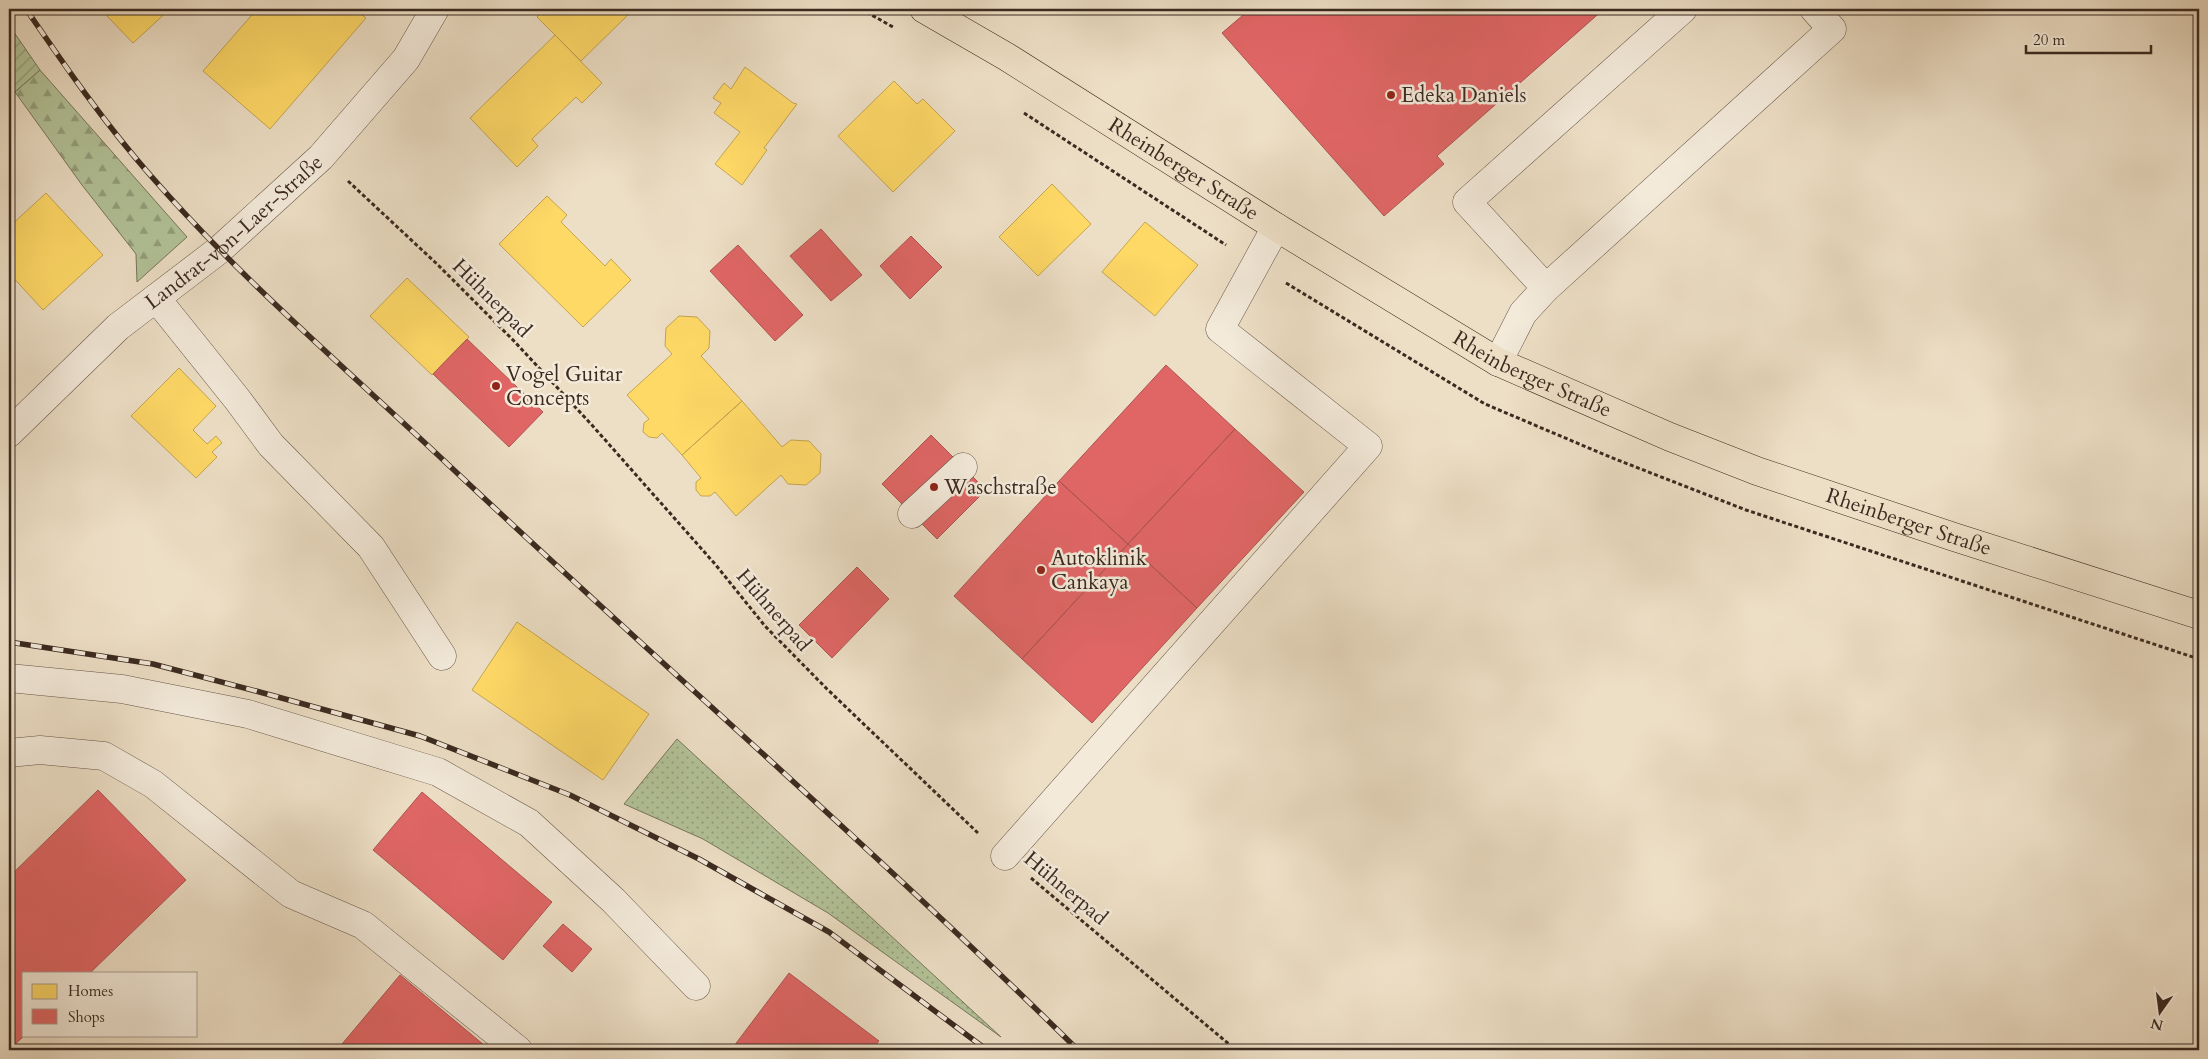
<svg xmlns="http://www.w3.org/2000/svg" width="2208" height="1059" font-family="Cardo,serif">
  <defs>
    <pattern id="grass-dots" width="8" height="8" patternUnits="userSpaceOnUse" patternTransform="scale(1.25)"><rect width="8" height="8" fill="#b3c399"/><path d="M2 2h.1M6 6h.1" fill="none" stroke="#939f7c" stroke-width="1.8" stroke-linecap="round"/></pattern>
    <pattern id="forest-firs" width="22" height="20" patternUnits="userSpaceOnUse" patternTransform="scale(1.25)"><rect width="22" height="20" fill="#b3c399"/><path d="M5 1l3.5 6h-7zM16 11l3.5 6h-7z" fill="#939f7c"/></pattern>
    <pattern id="garden-furrows" width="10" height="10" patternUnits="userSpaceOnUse" patternTransform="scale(1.25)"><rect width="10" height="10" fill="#b3c399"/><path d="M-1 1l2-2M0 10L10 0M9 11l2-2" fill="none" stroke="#939f7c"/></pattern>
  </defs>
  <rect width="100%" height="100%" fill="#eddfc6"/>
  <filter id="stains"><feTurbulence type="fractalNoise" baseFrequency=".004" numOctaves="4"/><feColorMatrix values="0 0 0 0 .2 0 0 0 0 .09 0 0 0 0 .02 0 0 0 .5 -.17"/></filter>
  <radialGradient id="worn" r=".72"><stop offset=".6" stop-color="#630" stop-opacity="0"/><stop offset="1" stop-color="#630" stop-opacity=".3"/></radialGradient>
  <!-- grass -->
  <path fill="url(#grass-dots)" stroke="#77765c" d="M677,739L1001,1037L828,913L703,839L624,804Z"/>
  <!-- forest -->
  <path fill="url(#forest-firs)" stroke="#77765c" d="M40,70L187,237L137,282L136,254L82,185L15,92Z"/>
  <!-- garden -->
  <path fill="url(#garden-furrows)" stroke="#77765c" d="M9,25L40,70L9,97Z"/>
  <!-- homes -->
  <path fill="#ffd966" stroke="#c4a451" d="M114,9H170L133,43L107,16Z
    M257,9H354L366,18L270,129L203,71Z
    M545,9H634L581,61L537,17Z
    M555,35L602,83L582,103L576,97L532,139L538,146L517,167L470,118Z
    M745,67L793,103L797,104L764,148L767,150L742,185L715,164L740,132L714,113L721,103L713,98L724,83L731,89Z
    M894,81L917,104L923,99L955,131L893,192L838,136Z
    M1052,184L1091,224L1038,276L999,237Z
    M46,193L103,255L43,310L9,273V227Z
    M547,196L567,215L561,222L605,266L611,259L631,280L583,327L499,244Z
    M1145,222L1198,265L1155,316L1102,272Z
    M407,278L469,337L432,375L370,316Z
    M679,316L697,317L710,331L709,348L701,356L742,401L682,455L662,433L657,438L649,437L643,432L644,423L649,419L627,395L672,354L665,346L666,328Z
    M179,368L216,406L193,430L207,444L216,436L222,443L212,452L217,457L196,478L131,416Z
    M742,401L782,447L791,440L809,441L821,454L820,473L806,485L788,484L781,475L736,516L715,492L710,496H701L696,490V482L701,478L682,455Z
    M517,622L649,714L603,780L472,690Z"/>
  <!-- shops -->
  <path fill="#e06666" stroke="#ae5451" d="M1250,9H1604L1437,156L1444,164L1384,216L1222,33Z
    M821,229L862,275L831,301L790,256Z
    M911,236L942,267L910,299L880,266Z
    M738,245L803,315L775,341L710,271Z
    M467,339L543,412L509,447L433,374Z
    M1166,365L1235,429L1128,544L1059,481Z
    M1235,429L1304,492L1197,608L1128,544Z
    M931,435L986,490L937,539L882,484Z
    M1059,481L1128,544L1022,659L954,596Z
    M1128,544L1197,608L1092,723L1022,659Z
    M857,567L889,599L832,658L799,625Z
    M98,790L186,880L90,973H24L25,1035L9,1050V877Z
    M422,792L552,902L503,960L373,850Z
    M563,924L592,949L572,972L543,946Z
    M789,973L879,1041L871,1050H731Z
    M400,975L490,1050H337Z"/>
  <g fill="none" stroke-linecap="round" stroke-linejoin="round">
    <defs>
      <g id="minor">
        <path d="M1546,288L1467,202L1683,9"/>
        <path d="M156,298L237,399L271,445L371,547L442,656"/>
        <path d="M1498,362L1523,313L1546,288L1832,29L1814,9"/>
        <path id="s1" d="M9,433L118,327L219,250L321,157L406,59L435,9"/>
        <path d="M912,514L963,467"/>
        <path d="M9,678L122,689L248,714L438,772L529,823L613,900L696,986"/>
        <path d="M9,753L40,750L104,756L153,784L291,894L363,925L518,1050"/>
        <path d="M1005,856L1368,446L1220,329L1276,227"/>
      </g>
      <g id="major">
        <path id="s2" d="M924,9L1007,57L1276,227L1498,362L1670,437L1757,471L1954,537L2199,615"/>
      </g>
    </defs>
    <!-- minor casing -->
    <use href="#minor" stroke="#68574a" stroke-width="29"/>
    <!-- major casing -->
    <use href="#major" stroke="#3b2a20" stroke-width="29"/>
    <!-- path -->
    <path stroke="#3b2a20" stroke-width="3" stroke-dasharray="4 2.5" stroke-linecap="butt" d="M861,9L893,27
      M1024,113L1226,245
      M348,181L437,264L514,341L591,424L715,564L765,626L827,689L979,834
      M1286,283L1485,404L1610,457L1746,510L2199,659
      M1031,878L1236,1050"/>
    <!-- minor -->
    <use href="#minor" stroke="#f3eada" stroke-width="28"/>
    <!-- major -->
    <use href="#major" stroke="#eddfc6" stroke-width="28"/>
    <defs>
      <path id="rail" d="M26,9C65,66 105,124 151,176C239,277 342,365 439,456C651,656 871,846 1078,1050
        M9,642L153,664L256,691L420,736L570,795L699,859L829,932L987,1050"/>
    </defs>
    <!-- rail casing -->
    <use href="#rail" stroke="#3b2a20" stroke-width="5.5"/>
    <!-- rail -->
    <use href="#rail" stroke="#f3eada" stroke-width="4" stroke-dasharray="11" stroke-linecap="butt"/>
  </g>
  <!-- markers -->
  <g fill="#8f2418" stroke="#f3eada" stroke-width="2">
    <circle cx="1391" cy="95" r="5"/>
    <circle cx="496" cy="386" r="5"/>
    <circle cx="934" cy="487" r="5"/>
    <circle cx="1041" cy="570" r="5"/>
  </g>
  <g text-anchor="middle" stroke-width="5" stroke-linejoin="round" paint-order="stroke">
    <!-- poi labels -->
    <g font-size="21" fill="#3b2a20" stroke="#f3eada" text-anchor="start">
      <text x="1401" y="102">Edeka Daniels</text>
      <text x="506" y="381">Vogel Guitar<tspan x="506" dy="24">Concepts</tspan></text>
      <text x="944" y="494">Waschstraße</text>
      <text x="1051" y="565">Autoklinik<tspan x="1051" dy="24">Cankaya</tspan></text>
    </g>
    <!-- street labels -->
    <g font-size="21" fill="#3b2a20" stroke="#f3eada">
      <text dy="7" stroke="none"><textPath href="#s2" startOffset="305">Rheinberger Straße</textPath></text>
      <text dy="7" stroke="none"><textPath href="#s1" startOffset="302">Landrat-von-Laer-Straße</textPath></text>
      <text transform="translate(492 298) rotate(45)" y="7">Hühnerpad</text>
      <text dy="7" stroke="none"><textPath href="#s2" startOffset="710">Rheinberger Straße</textPath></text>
      <text dy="7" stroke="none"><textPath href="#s2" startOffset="1115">Rheinberger Straße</textPath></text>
      <text transform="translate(774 610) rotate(49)" y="7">Hühnerpad</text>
      <text transform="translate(1066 888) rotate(40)" y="7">Hühnerpad</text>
    </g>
  </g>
  <!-- margin -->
  <rect width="2208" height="1059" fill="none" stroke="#eddfc6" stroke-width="30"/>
  <rect x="10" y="10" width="2188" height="1039" fill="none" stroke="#3b2a20" stroke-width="2.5"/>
  <rect x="15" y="15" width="2178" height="1029" fill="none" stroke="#3b2a20"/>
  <!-- legend -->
  <rect x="22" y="972" width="175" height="65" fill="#f3eada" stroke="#a99d90"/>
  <rect x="32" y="984" width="25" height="15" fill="#ffd966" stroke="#a99d90"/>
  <text x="68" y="996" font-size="15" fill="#3b2a20">Homes</text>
  <rect x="32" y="1009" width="25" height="15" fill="#e06666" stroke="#a99d90"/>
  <text x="68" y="1022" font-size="15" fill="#3b2a20">Shops</text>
  <!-- north arrow -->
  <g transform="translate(2160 1012) rotate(194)" stroke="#f3eada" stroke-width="4" paint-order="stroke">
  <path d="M0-4L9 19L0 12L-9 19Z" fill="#3b2a20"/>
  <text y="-8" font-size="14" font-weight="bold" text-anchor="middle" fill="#3b2a20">N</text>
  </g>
  <!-- scale -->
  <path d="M2026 45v8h125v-8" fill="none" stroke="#3b2a20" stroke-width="2.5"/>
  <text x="2033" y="45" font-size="15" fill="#3b2a20" stroke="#f3eada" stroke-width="4" paint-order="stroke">20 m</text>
  <rect width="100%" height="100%" filter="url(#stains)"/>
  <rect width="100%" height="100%" fill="url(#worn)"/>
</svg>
